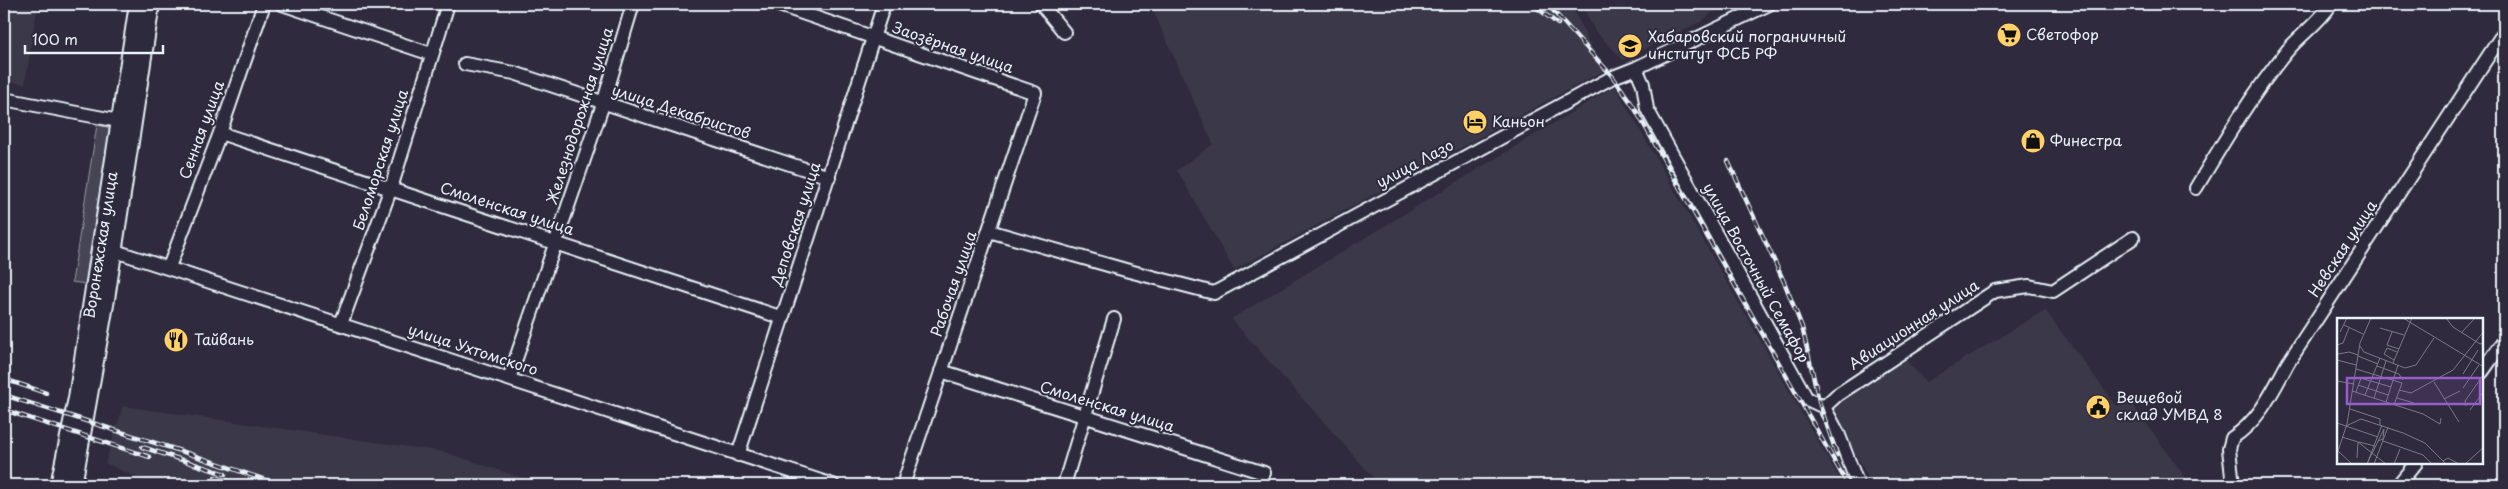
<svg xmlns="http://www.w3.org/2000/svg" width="2508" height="489" font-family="'Playpen Sans',sans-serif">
  <rect width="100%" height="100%" fill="#2f2a3d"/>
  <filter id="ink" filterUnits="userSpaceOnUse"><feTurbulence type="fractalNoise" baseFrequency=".02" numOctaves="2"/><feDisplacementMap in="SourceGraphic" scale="10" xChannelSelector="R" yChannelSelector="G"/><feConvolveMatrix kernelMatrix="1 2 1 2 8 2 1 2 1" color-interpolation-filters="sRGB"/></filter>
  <g filter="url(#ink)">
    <!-- built -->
    <path fill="#3b3749" d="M4,4H38L25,84L4,81Z
      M1150,4H1571L1603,71L1234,270L1177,170L1213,144Z
      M1581,4H1724L1702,21L1623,60L1595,31Z
      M1615,86L1843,485H1380L1231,319Z
      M2045,310L2117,406L2128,398L2188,481L2189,485H1872L1831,407L1905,359L1926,382Z
      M123,406L445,452L543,485H153L105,463Z"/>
    <!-- green -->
    <path fill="#464455" stroke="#979aa6" d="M97,125L111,128L86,284L72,282Z"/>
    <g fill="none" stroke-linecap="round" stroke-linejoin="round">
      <defs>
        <path id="minor" d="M282,4L431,54
          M776,4L1035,93L903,485
          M1041,4L1064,32
          M465,64L514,73L829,177
          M1636,68L1643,84L1647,109L1807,399L1824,407L1838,433L1858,485
          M4,99L129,123
          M220,133L783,318
          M2196,188C2224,141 2252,94 2287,51C2301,34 2319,23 2331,4
          M989,231L1129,271L1214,293L1613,77L1636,68L1769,4
          M106,248L833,485
          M169,267L220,133L264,4
          M341,324L391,188L448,4
          M941,371L1264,473
          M2482,372L2504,341
          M509,379L603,104L633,4
          M1824,407L1837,395L1995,291L2029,286L2053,291L2133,238
          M738,455L884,4
          M1064,485L1114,319
          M2233,485L2229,449L2232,438C2260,420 2272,392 2288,363L2504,32
          M2398,485L2416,463"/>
        <path id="major" d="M59,485L77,398L138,4
          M73,485L106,299L151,4"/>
      </defs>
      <!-- minor casing -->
      <use href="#minor" stroke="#e8f1f8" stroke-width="16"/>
      <!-- major casing -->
      <use href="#major" stroke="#e8f1f8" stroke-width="20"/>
      <!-- minor -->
      <use href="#minor" stroke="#2f2a3d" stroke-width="12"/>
      <!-- major -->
      <use href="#major" stroke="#2f2a3d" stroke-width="16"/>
      <defs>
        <path id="rail" d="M1532,4L1558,24
          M1547,4L1613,77L1634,107L1848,485
          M1728,161L1785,284L1802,327L1820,405L1837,455
          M4,379L46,393
          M4,395L187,453L280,485
          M4,410L150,457
          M142,447L225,474
          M215,477L241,485
          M1758,485H1759"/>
      </defs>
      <!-- rail casing -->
      <use href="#rail" stroke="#e8f1f8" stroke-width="4.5"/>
      <!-- rail -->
      <use href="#rail" stroke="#2f2a3d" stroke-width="2.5" stroke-dasharray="8" stroke-linecap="butt"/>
    </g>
  </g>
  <!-- icons -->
  <defs>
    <symbol id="supermarket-disc" viewBox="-11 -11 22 22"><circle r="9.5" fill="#ffd166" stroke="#2f2a3d"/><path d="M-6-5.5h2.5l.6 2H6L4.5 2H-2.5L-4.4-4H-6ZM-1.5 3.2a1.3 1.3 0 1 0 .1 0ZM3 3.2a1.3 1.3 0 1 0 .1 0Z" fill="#111"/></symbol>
    <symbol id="university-disc" viewBox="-11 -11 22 22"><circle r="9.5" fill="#ffd166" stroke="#2f2a3d"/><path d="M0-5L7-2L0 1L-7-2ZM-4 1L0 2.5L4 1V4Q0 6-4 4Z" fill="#111"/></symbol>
    <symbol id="hotel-disc" viewBox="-11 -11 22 22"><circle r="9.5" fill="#ffd166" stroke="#2f2a3d"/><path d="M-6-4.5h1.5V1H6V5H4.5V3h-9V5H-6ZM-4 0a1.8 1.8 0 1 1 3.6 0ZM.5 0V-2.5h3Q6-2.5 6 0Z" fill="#111"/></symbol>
    <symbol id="shop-disc" viewBox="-11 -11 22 22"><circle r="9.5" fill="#ffd166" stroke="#2f2a3d"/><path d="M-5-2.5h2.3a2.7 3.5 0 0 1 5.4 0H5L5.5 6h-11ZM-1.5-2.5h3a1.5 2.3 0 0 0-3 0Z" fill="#111"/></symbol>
    <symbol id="restaurant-disc" viewBox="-11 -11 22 22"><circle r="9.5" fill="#ffd166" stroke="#2f2a3d"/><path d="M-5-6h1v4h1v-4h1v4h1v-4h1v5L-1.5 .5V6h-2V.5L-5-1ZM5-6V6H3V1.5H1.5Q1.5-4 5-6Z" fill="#111"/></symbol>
    <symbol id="civic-disc" viewBox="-11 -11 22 22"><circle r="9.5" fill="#ffd166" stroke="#2f2a3d"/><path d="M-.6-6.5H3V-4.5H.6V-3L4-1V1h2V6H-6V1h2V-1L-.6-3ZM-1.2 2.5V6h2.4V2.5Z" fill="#111"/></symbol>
  </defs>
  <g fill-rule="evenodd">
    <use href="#supermarket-disc" x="1995" y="21" width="28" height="28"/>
    <use href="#university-disc" x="1616" y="32" width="28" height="28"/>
    <use href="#hotel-disc" x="1461" y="108" width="28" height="28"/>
    <use href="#shop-disc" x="2019" y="127" width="28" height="28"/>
    <use href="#restaurant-disc" x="162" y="326" width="28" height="28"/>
    <use href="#civic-disc" x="2084" y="393" width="28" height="28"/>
  </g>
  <g text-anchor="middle" stroke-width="4" stroke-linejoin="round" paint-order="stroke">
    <!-- poi labels -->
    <g font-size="15" fill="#e8f1f8" stroke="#2f2a3d" text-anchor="start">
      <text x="2026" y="40">Светофор</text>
      <text x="1648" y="42">Хабаровский пограничный<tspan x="1648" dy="17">институт ФСБ РФ</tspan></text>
      <text x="1492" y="127">Каньон</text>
      <text x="2050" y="146">Финестра</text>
      <text x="194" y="345">Тайвань</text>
      <text x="2116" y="403">Вещевой<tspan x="2116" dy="17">склад УМВД 8</tspan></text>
    </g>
    <!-- street labels -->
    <g font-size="15" fill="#e8f1f8" stroke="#2f2a3d">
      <text transform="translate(953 48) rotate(19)" y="5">Заозёрная улица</text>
      <text transform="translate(681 112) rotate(18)" y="5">улица Декабристов</text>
      <text transform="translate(580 116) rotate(-72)" y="5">Железнодорожная улица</text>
      <text transform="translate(202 130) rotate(-70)" y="5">Сенная улица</text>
      <text transform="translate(381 160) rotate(-72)" y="5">Беломорская улица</text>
      <text transform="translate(1415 164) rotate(-28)" y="5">улица Лазо</text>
      <text transform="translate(507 209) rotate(18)" y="5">Смоленская улица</text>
      <text transform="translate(796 224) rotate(-72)" y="5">Деповская улица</text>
      <text transform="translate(101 245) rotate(-81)" y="5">Воронежская улица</text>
      <text transform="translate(2343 249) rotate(-57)" y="5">Невская улица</text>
      <text transform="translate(1756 273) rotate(61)" y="5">улица Восточный Семафор</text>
      <text transform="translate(954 284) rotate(-71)" y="5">Рабочая улица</text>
      <text transform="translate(1914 325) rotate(-33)" y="5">Авиационная улица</text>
      <text transform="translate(473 350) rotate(18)" y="5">улица Ухтомского</text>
      <text transform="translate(1107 407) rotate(17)" y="5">Смоленская улица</text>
    </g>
  </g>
  <!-- overview -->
  <g transform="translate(2337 318)">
    <rect width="146" height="146" fill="#2f2a3d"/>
    <path fill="none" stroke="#797a88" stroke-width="1" d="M66,0L147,49M109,0L116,9L143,26L147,25M7,7L26,16M43,10L67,17M3,14L10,0M55,14L50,27L62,31M125,14L138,0M0,27L6,25L12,10M23,28L27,34L68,50L79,47L97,20M1,36L12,34L21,37M21,38L41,46M0,42L19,47M57,42L47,36L50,30L60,34M56,45L75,0M40,48L62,56L66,62M19,51L65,65L57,87M126,56L141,32M0,63L17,66M34,63L54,69M97,64L122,104M21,67L51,77M126,70L142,47M62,72L74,75L116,52L147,13M15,73L86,96L103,106L104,100M19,74L24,60L33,63M28,77L43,40M37,80L49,43M60,80L77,85M107,81L123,73M49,84L61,47M129,88L128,83L147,56M13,91L43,101V107M133,92L147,73M0,105L41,119M9,108L24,101L66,115L88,125L109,146M5,119L21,124L49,146M46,123L86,137L95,146M22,124L38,128M1,133L15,146M0,136L10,106L23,25L34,0M20,140L21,124M106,143L111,140L122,146M30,146L45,107M30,146L47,111L46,121L41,123M37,146L51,109M57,146L63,131M128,146L147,129"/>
    <path fill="#965dcd" fill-opacity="0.15" stroke="#965dcd" stroke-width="2.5" d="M10,60H143V86H10Z"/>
    <rect width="146" height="146" fill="none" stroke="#e8f1f8" stroke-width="2.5"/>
  </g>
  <!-- margin -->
  <rect width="2508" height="489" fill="none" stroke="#2f2a3d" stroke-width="20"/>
  <rect x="10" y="10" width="2488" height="469" fill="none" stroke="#e8f1f8" stroke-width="2" filter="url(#ink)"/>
  <!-- scale -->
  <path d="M25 45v8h138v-8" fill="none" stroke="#e8f1f8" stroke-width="2.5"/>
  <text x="32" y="45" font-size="15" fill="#e8f1f8" stroke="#2f2a3d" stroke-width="4" paint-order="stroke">100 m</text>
</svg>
